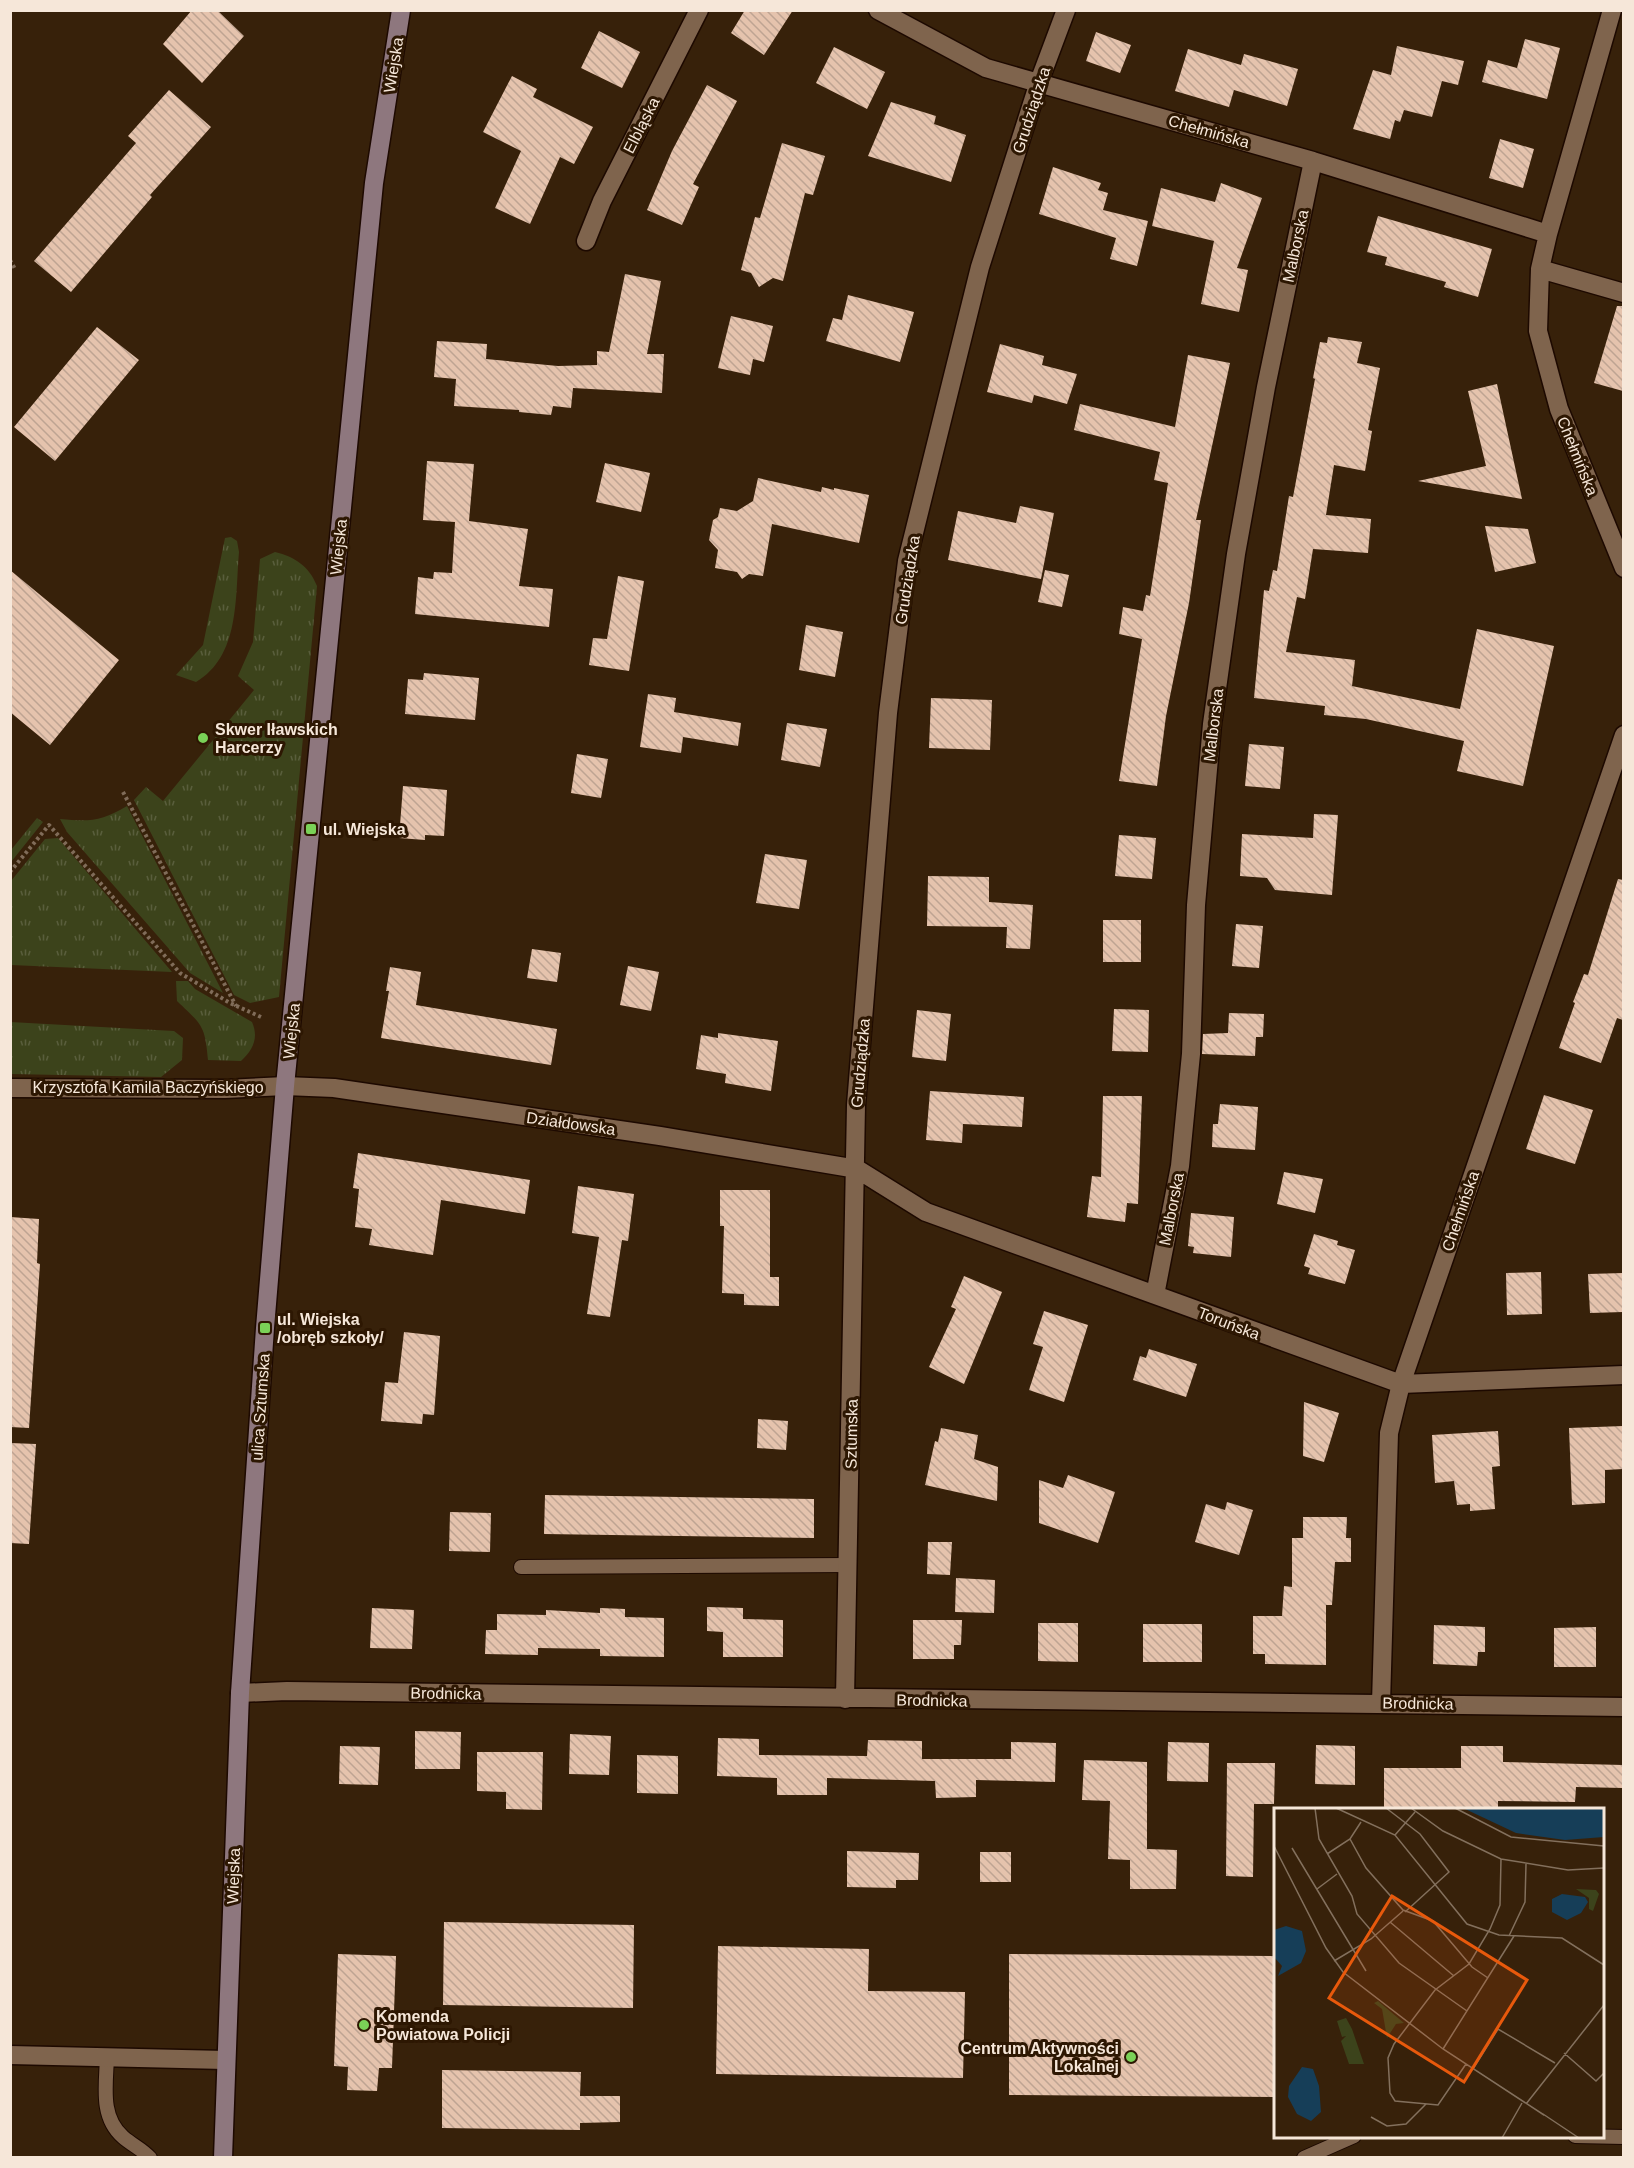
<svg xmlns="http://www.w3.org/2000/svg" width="1634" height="2168" font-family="Helvetica,sans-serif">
  <defs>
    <pattern id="grass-tufts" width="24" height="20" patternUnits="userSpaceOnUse" patternTransform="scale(1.5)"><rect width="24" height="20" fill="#3c431b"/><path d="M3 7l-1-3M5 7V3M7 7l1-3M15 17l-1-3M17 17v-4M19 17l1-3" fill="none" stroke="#595e3c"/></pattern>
    <pattern id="building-back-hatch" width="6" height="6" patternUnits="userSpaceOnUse" patternTransform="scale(1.5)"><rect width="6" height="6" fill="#e5c3ad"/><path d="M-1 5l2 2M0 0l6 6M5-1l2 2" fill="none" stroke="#bea492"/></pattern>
  </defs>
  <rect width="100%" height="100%" fill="#37210a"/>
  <!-- grass -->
  <path fill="url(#grass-tufts)" d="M231,537L237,541L239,552C235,598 240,656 196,682L176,675L203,645L225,538Z
    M275,552C295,557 309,566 317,586L279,997L250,1003L234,995L134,800L146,787L163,801L254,690L238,676L253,642L260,559Z
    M127,806L223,993L190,973L67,832L60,819C90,822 102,821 127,806Z
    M37,818L43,822L11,862V850Z
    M58,838L172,972L11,965V881L45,839Z
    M176,981H188L195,989L252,1022C259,1038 253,1050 241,1061L208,1060C205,1025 202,1025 177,1001Z
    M10,1022L174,1031L183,1038L182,1060L161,1077L11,1074Z"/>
  <!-- building -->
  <path fill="url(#building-back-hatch)" d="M192,10H217L244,36L202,83L163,44Z
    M745,10H793L764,55L731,33Z
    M599,31L640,52L622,88L581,68Z
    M1096,32L1131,45L1120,73L1086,61Z
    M1525,39L1560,48L1547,99L1482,82L1488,60L1517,68Z
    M1397,46L1464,61L1458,85L1442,81L1432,117L1404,110L1400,122L1395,120L1390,139L1353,129L1373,70L1391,75Z
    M834,47L885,72L867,109L816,83Z
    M1188,49L1241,65L1244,54L1298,69L1287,106L1234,90L1229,107L1175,91Z
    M512,76L537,89L533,97L593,127L574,164L560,157L530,224L495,208L521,151L483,132Z
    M707,85L737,101L693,184L699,187L682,225L647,210L672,151Z
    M169,90L211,127L150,195L152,197L71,292L34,261L136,143L128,136Z
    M891,102L936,116L934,124L966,135L951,182L868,156Z
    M1500,139L1534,149L1523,188L1489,178Z
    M782,143L825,156L813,195L805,193L783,281L773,278L759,287L751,273L741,270L755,217L760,218Z
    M1053,167L1101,183L1098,190L1108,193L1103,210L1148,221L1137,266L1110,259L1116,238L1039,214Z
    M1221,183L1262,198L1237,268L1248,270L1239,312L1201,304L1214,241L1152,226L1161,188L1215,202Z
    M1378,216L1492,249L1478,297L1444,287L1446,282L1385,265L1387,257L1367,252Z
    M625,274L661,281L647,354H664L662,393L573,388L571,408L553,406L551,415L519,412V410L454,406L456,379L434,377L437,341L487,344L486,359L558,366L597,365V351L609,352Z
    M848,295L914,312L900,362L826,341L833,318L842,320Z
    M1617,306H1623V391L1594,383Z
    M731,316L773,326L764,362L753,359L750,375L718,368Z
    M97,327L139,360L55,461L14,427Z
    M1328,337L1362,342L1357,363L1380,368L1368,430L1372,431L1365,471L1334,465L1326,515L1371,519L1368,553L1313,549L1305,599L1297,597L1286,652L1355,660L1352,686L1460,709L1477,629L1554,646L1523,786L1457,771L1464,741L1366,719L1324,715L1325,706L1254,698L1264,590L1269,591L1273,570L1277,571L1289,496L1293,497L1315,379L1313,378L1320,342L1327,343Z
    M1000,344L1044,356L1042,365L1077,374L1067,404L1034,395L1032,403L987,392Z
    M1188,355L1230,363L1196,520H1201L1189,603L1166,716L1157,786L1119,781L1142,639L1119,634L1123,607L1143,611L1146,595L1150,596L1168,483L1154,480L1160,452L1074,430L1080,404L1175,427Z
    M1497,384L1522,499L1418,481L1486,466L1468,391Z
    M427,461L474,464L469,521L528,529L519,586L553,589L549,627L415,614L418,577L433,579L434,572L452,573L455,522L423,520Z
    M605,463L650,473L641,512L596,502Z
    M758,478L821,492L822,487L834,490V488L869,495L859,543L772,524L763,576L749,574L742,579L737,572L715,568L718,550L709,540L713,520L718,517L720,508L737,511L753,501Z
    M1020,506L1054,513L1041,579L948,560L958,511L1016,523Z
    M1485,526L1528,529L1536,563L1495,572Z
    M10,570L119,660L50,745L10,712Z
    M1045,570L1069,575L1062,607L1038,602Z
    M618,576L644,581L629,671L589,665L593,638L607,639Z
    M806,625L843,632L835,677L799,670Z
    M424,673L479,678L475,720L405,714L408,679L423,680Z
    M648,694L676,698L674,712L741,723L738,746L683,737L681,753L640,747Z
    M931,698L992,700L990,750L929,748Z
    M787,723L827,729L820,767L781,760Z
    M1249,744L1284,747L1280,789L1245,786Z
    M577,754L608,759L601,798L571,793Z
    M403,786L447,790L444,836L425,835V840L399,838Z
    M1314,814L1338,815L1332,895L1275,890L1267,878L1240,876L1242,834L1313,838Z
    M1119,835L1156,838L1152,879L1115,876Z
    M765,854L807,860L799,909L756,903Z
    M928,876L989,877V902L1033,905L1030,949L1006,948L1007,927L927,926Z
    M1618,879L1623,880V1020L1617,1018L1601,1063L1559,1048L1575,1003L1573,1002L1584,974L1588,975Z
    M1103,920H1141V962H1103Z
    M1236,924L1263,926L1259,968L1232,966Z
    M532,949L561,953L557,982L527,978Z
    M628,966L659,972L651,1011L620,1005Z
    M390,967L421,972L416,1005L557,1029L551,1065L381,1038L389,991H386Z
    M1114,1009L1149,1010L1148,1052L1112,1051Z
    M917,1010L951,1014L946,1061L912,1057Z
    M1229,1013L1264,1014L1263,1037H1256L1255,1056L1202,1054L1203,1034L1228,1033Z
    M718,1033L778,1041L771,1091L725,1083L726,1074L696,1069L701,1035L718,1038Z
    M930,1091L1024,1097L1022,1127L963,1124L962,1143L926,1140Z
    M1544,1095L1593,1110L1575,1164L1526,1149Z
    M1103,1096H1142L1138,1204L1127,1203L1125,1222L1087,1217L1092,1176L1101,1177Z
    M1220,1104L1258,1107L1255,1150L1212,1147L1213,1124H1218Z
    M358,1153L530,1180L525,1214L441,1200L433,1255L369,1245L372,1229L355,1227L359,1189L353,1188Z
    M1284,1172L1323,1179L1315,1213L1277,1204Z
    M578,1186L634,1194L628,1241L622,1240L610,1317L587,1314L599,1237L572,1233Z
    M720,1190H770V1277H779V1306L744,1305V1294L722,1293L724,1226H720Z
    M1191,1213L1234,1217L1231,1257L1193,1253L1194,1247L1188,1246Z
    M10,1217L39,1219L37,1263L40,1264L29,1428L10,1427Z
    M1314,1234L1338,1241L1337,1245L1355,1250L1345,1284L1308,1274L1310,1268L1304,1266Z
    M1541,1272L1542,1314L1507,1315L1506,1273Z
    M1623,1273V1312L1590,1313L1588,1274Z
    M964,1276L1002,1292L964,1384L929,1367L956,1309L951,1307Z
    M1044,1311L1088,1325L1064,1402L1029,1390L1043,1347L1033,1344Z
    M404,1332L440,1336L434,1415L423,1414L422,1424L381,1421L385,1382L398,1383Z
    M1149,1349L1197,1364L1186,1397L1133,1380L1140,1356L1146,1358Z
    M1304,1402L1339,1413L1324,1462L1303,1456Z
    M758,1419L788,1421L786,1450L757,1448Z
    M1623,1426V1469L1605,1470V1503L1572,1505L1569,1428Z
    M941,1428L978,1435L974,1459L998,1467L997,1501L925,1485L935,1441L938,1442Z
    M1498,1431L1500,1466L1492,1467L1495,1509L1470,1511V1504L1457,1505L1454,1481L1435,1483L1432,1435Z
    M10,1443L36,1444L29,1544L10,1543Z
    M1068,1475L1115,1492L1098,1543L1039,1523V1480L1063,1488Z
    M545,1495L814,1499V1538L544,1534Z
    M1227,1502L1253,1510L1239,1555L1195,1542L1206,1504L1225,1510Z
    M450,1512L491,1513L490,1552L449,1551Z
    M1303,1517H1347L1346,1538H1351V1562H1335L1332,1605H1326V1665L1265,1664V1654H1253V1616H1282L1284,1586L1292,1587V1538H1303Z
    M928,1542H952L950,1575L927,1574Z
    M956,1578L995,1580L994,1613L955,1612Z
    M707,1607L743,1608V1619L783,1620V1657H723V1632L707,1631Z
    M372,1608L414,1610L412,1649L370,1648Z
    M600,1608L625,1609V1617L664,1618V1657L600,1656V1649L538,1648V1655L485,1654L486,1630H497V1614L546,1615V1610L600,1613Z
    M913,1620H962L961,1645H954V1659H913Z
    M1038,1623H1078V1662L1038,1661Z
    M1143,1624H1202V1662H1143Z
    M1434,1625L1485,1627V1652H1478L1477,1666L1433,1664Z
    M1596,1627V1667H1554V1628Z
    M415,1731L461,1732L460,1769H415Z
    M570,1734L611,1736L609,1775L569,1774Z
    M718,1738L759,1739V1755L867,1756L868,1740L922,1741V1759H1011V1742L1056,1743L1055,1782L976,1780V1797L936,1798L935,1781L827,1778V1795H777V1778L717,1776Z
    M1168,1742L1209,1743L1208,1782L1167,1781Z
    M1316,1745L1355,1746V1785L1315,1784Z
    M340,1746L380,1747L378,1785L339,1784Z
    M1461,1746H1503V1762L1623,1765V1788L1576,1787L1575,1802L1498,1801V1808H1384V1768H1461Z
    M477,1752H543L542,1810L506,1809V1792L477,1791Z
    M637,1755L678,1756V1794L637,1793Z
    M1084,1760L1147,1762V1849L1177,1850L1176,1889H1130V1860L1108,1859L1110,1801L1082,1800Z
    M1227,1763H1275L1274,1804H1254L1253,1877L1226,1876Z
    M847,1851L919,1853L918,1880H896V1888L847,1887Z
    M980,1852H1011V1882H980Z
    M444,1922L634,1925L633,2008L443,2005Z
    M718,1946L869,1949L868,1991L965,1992L963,2078L716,2074Z
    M338,1954L396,1956L392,2068H379L377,2091L347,2090L348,2067L334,2066Z
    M1009,1954L1275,1956V2097L1009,2095Z
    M442,2070L581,2072L580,2096H620V2122L580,2123V2130L442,2128Z"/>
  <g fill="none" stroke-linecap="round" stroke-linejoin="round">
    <defs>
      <path id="lane" d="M521,1567L848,1565
        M107,2057C106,2086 100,2117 123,2137C132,2145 142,2149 150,2158
        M1575,2136L1624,2137
        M1304,2158L1354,2136"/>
      <path id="street" d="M878,10L986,68L1313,161L1548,234
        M1612,10L1548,234L1540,269L1538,331L1559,409L1624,568
        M586,241L602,201L699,10
        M1540,269L1624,293
        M10,1088L225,1089L285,1086L334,1088L660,1136L857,1169L926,1212L1401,1384L1624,1375
        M1155,1295L1180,1166L1191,1054L1196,905L1212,724L1236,554L1266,387L1313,161
        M240,1693L287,1691L1624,1707
        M845,1699L856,1105L888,713L907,561L980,267L1039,82L1066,10
        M1381,1703L1389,1433L1401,1384L1624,735
        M10,2055L225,2060"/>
      <path id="secondary" d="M223,2158L240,1693L265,1328L285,1086L374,183L401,10"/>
    </defs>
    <!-- lane casing -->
    <use href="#lane" stroke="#1d0900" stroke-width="16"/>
    <!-- street casing -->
    <use href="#street" stroke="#1d0900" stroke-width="21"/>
    <!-- secondary casing -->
    <use href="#secondary" stroke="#1d0900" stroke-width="21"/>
    <!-- path -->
    <path stroke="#806c59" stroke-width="4" stroke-dasharray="3 3" stroke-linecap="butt" d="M10,260L15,269
      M123,792L236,1006
      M10,872L49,825L180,973L230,1003L261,1017"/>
    <!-- lane -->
    <use href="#lane" stroke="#7f644d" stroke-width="14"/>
    <!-- street -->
    <use href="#street" stroke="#7f644d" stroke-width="18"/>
    <!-- secondary -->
    <use href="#secondary" stroke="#8e777e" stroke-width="18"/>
  </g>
  <!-- markers -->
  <g fill="#7ad157" stroke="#2d1702" stroke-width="2">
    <circle cx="203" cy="738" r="6"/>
    <rect x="305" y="823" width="12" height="12" rx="3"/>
    <rect x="259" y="1322" width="12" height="12" rx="3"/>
    <circle cx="364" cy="2025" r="6"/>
    <circle cx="1131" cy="2057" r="6"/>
  </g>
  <g text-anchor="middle" stroke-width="6" stroke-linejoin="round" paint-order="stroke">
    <!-- street labels -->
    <g font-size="16" fill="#f6e7d9" stroke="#2d1702">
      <text transform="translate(393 65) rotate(-81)" y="6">Wiejska</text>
      <text transform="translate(1031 110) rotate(-72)" y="6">Grudziądzka</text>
      <text transform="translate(641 125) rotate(-63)" y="6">Elbląska</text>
      <text transform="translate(1209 131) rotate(16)" y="6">Chełmińska</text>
      <text transform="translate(1295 246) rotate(-78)" y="6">Malborska</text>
      <text transform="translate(1578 456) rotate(68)" y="6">Chełmińska</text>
      <text transform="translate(338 547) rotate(-84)" y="6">Wiejska</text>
      <text transform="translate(907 580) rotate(-81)" y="6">Grudziądzka</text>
      <text transform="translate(1213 725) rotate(-83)" y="6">Malborska</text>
      <text transform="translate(291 1031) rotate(-84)" y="6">Wiejska</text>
      <text transform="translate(860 1063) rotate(-85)" y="6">Grudziądzka</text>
      <text x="148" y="1093">Krzysztofa Kamila Baczyńskiego</text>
      <text transform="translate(571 1123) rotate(8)" y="6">Działdowska</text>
      <text transform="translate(1171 1209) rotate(-79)" y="6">Malborska</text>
      <text transform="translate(1460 1211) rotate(-71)" y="6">Chełmińska</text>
      <text transform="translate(1229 1323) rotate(21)" y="6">Toruńska</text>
      <text transform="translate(260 1407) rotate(-86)" y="6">ulica Sztumska</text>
      <text transform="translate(851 1434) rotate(-89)" y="6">Sztumska</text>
      <text transform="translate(446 1693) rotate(1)" y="6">Brodnicka</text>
      <text transform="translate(932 1700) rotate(1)" y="6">Brodnicka</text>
      <text transform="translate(1418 1703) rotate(1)" y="6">Brodnicka</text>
      <text transform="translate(233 1876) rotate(-88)" y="6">Wiejska</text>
    </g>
    <!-- poi labels -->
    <g font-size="16" font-weight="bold" fill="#f6e7d9" stroke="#2d1702" text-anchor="start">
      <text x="215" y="735">Skwer Iławskich<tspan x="215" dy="18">Harcerzy</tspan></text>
      <text x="323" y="835">ul. Wiejska</text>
      <text x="277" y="1325">ul. Wiejska<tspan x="277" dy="18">/obręb szkoły/</tspan></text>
      <text x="376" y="2022">Komenda<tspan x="376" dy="18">Powiatowa Policji</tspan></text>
      <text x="1119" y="2054" text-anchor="end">Centrum Aktywności<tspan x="1119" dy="18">Lokalnej</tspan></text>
    </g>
  </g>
  <!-- overview -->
  <g transform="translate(1274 1808)">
    <rect width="330" height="330" fill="#37210a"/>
    <path d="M104,193L130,215L122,216L113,230L108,201L100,195Z" fill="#3c431b"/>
    <path d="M302,81L322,82L325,86L319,103L315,101V90Z" fill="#3c431b"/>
    <path d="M72,210L78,221L90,256H75L67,233L72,228L68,229L63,213Z" fill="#3c431b"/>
    <path d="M189,0H330V29L291,32L242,25ZM288,86L311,89L314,94L307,105L293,112L278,104V91ZM12,118L28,123L32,143L27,155L4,168L8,158L0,149V122ZM28,259L39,261L45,278L47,304L37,313L23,306L14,289L15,278Z" fill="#163e58"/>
    <path fill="none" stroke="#83705d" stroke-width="1.5" d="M41,0L45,31L78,88L83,106L125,155L193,203M62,0L121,27L193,116L225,127L288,130L330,157M112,0L146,26L175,64L131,104M137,0L169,23L227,51L294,62L330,60M181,0L237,29L330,38M121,27L141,4M76,31L92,60L129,102L159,113L198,159L214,170M0,38L52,140L69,164L169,241L270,307M18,40L92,163M53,46L76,31L87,14M43,81L63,66M116,114L180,168M235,128L251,94L252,56M60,153L97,131L129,103M169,241L240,128M290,245L322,273L330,265M192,256L164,297L121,293L116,285L114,250L120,236L161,182L195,156L216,121L226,97L227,51M199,261L224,221L281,255M252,296L330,197M269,306L305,330M97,309L113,318L132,316L152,296M228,330L248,295"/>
    <path fill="#e8590c" fill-opacity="0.15" stroke="#e8590c" stroke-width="3" d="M118,88L253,172L190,274L55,190Z"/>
    <rect width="330" height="330" fill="none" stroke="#f6e7d9" stroke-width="3"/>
  </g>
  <!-- border -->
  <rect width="1634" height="2168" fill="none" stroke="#f6e7d9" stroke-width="24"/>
</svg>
